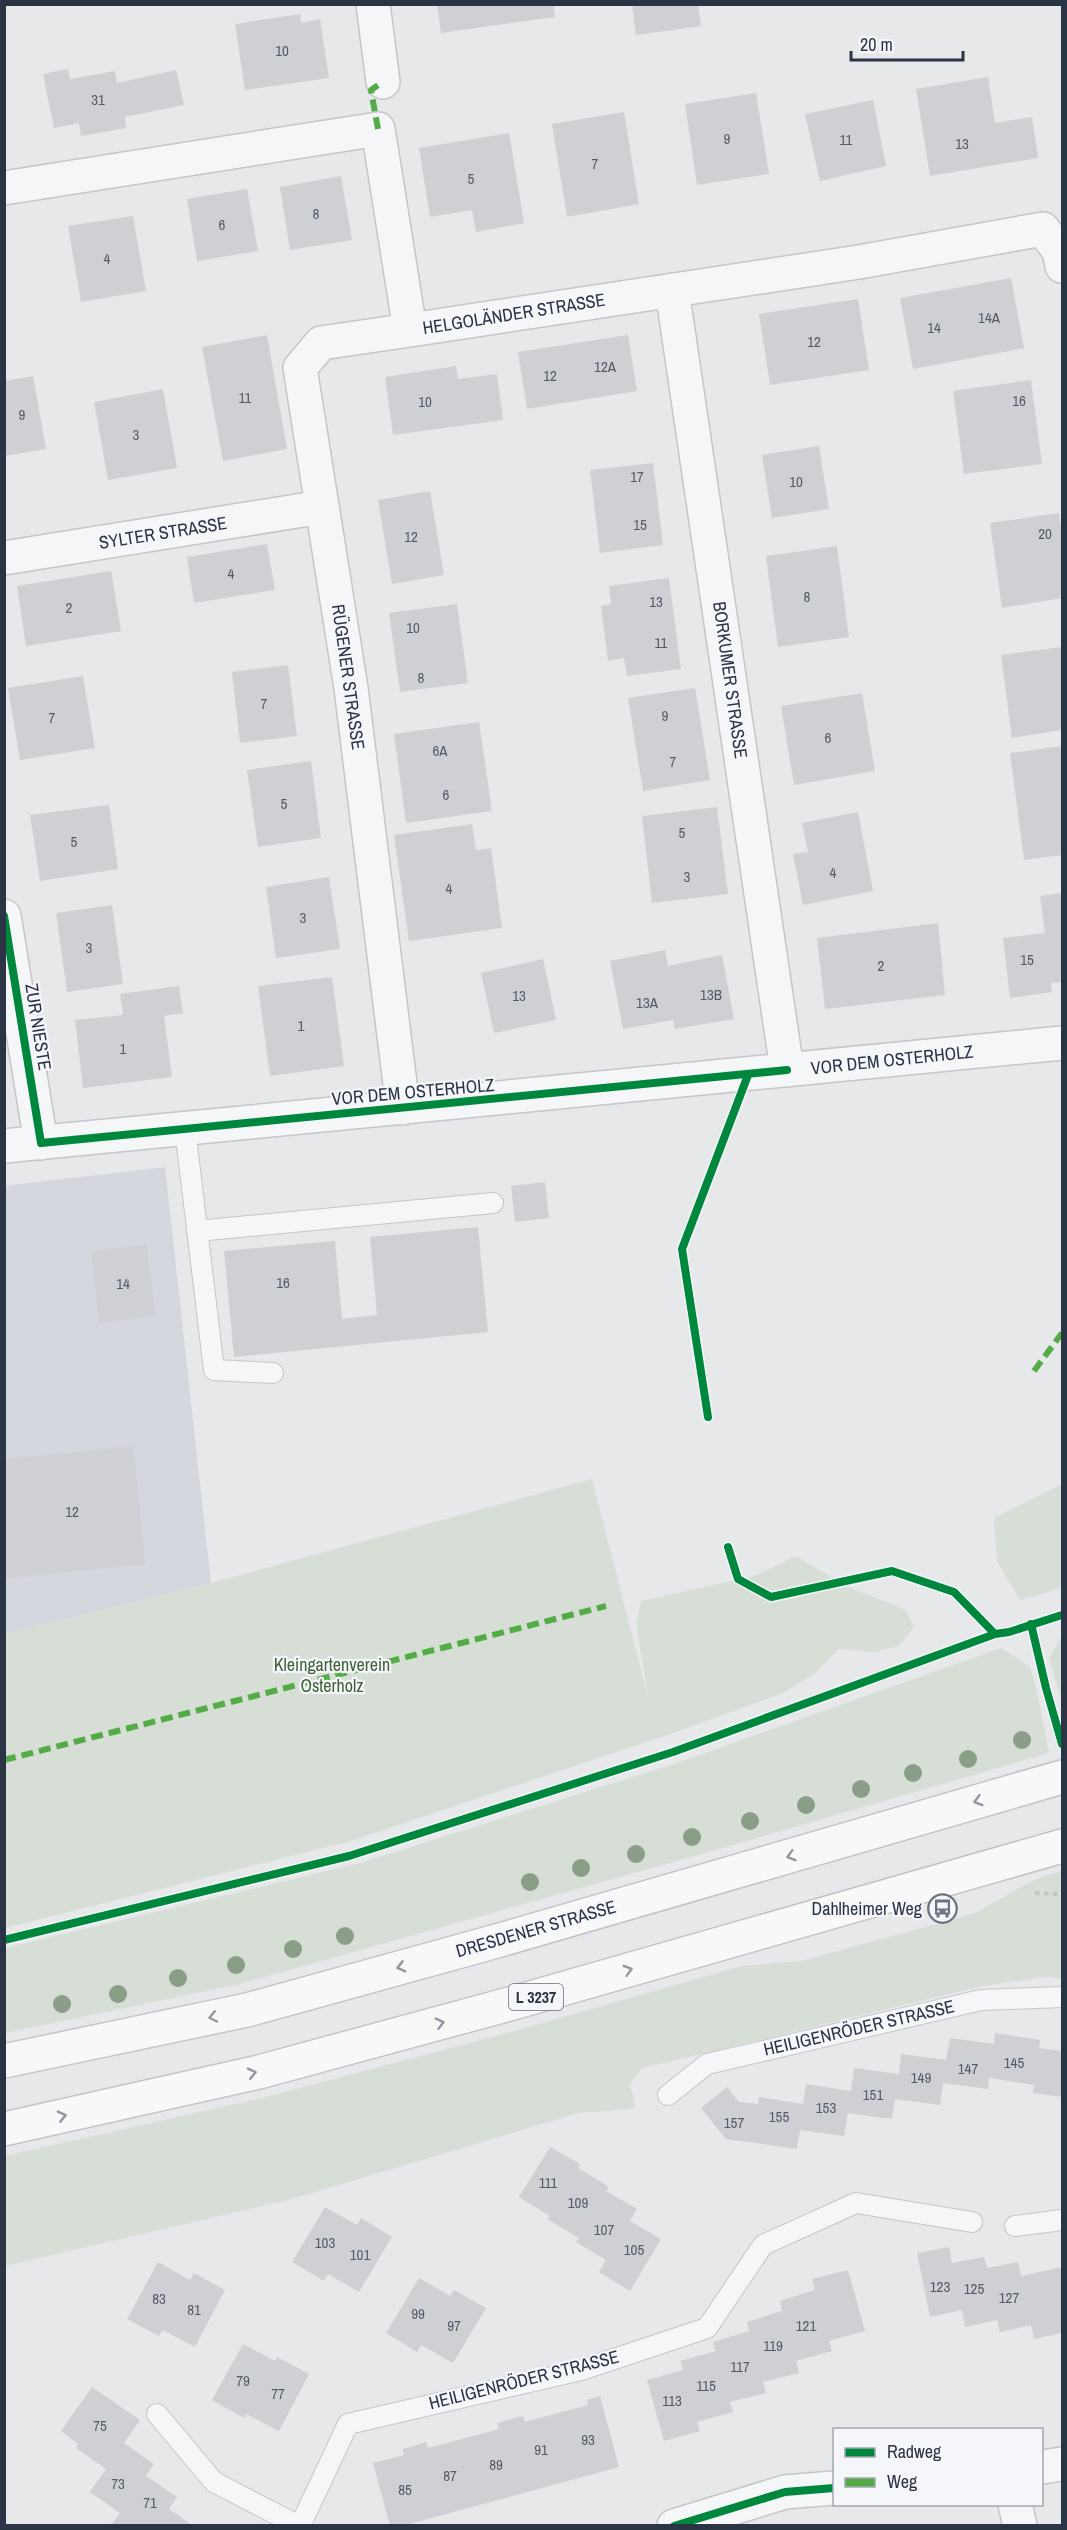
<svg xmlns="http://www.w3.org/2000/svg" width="1067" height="2530" font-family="'Archivo Narrow',sans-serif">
  <rect width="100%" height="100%" fill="#e6e8ea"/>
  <!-- built -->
  <path fill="#d4d7dd" d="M165,1167L211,1583L5,1634L4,1186Z"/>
  <!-- green -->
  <path fill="#d6ded6" d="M592,1479L649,1701L636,1623L641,1601L754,1576L796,1556L846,1586L906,1610L914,1627L899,1646L874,1652L839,1649L814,1674L783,1693L665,1736L351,1841L5,1928V1634L211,1583Z
    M1062,1484V1588L1020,1600L997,1561L994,1518Z
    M1062,1636V1703L1049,1658Z
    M1001,1648L1030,1667L1037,1691L1049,1753L716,1850L240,1984L5,2033V1948L360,1863L677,1763Z
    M1062,1871V1979L1043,1977L978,1987L643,2068L630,2084L636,2108L579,2113L292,2199L5,2266V2156L266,2097L511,2032L742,1966L801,1961L973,1914L1036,1879Z"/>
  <!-- building -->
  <path fill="#ced0d3" d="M437,4H553L555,17L441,33Z
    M632,4H698L701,26L636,35Z
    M300,14L301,23L320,19L329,78L245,90L235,24Z
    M68,69L70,79L115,71L117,83L176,70L184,105L125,117L126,128L81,136L79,123L54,128L43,74Z
    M988,77L995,123L1032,117L1038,158L930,176L916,89Z
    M756,93L769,174L697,185L685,104Z
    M873,100L886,166L820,181L805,114Z
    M624,112L639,204L567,217L552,124Z
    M509,133L524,223L476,232L472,210L430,217L419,148Z
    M341,176L352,240L290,250L280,187Z
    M247,189L258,251L197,261L187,199Z
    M133,216L146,291L81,302L68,226Z
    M1011,278L1024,348L913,369L900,298Z
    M858,299L869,370L770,385L759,314Z
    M267,335L287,449L223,461L202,347Z
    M628,335L637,391L527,409L518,352Z
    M456,366L458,379L497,374L503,420L393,435L385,377Z
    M33,376L46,449L4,456V381Z
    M1031,380L1042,464L964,474L953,391Z
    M163,389L177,468L108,480L94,402Z
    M819,446L829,509L772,518L762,455Z
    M653,463L663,545L600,553L590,470Z
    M430,491L444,575L392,584L378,500Z
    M1059,513L1062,534V598L1002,608L990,523Z
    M267,544L275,590L194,603L187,557Z
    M837,546L849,637L778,647L766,556Z
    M111,571L121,631L26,646L17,586Z
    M669,578L681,669L627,676L624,658L608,661L601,606L611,604L609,586Z
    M457,604L468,683L400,692L389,613Z
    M1062,647V730L1012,738L1001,655Z
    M288,665L297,736L240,743L232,672Z
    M83,676L95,748L20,760L8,688Z
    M695,688L710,780L643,791L628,698Z
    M862,693L875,771L794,785L781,706Z
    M479,722L492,811L406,823L394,734Z
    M1062,746V855L1024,860L1010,753Z
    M311,761L321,838L258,847L247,770Z
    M109,805L118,869L40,881L30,815Z
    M717,807L728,894L652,903L642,816Z
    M858,812L873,891L803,905L793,854L808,852L802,823Z
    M472,824L476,850L491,848L502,928L409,941L394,835Z
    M329,877L340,949L276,958L266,887Z
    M1062,893V982L1051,983L1052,992L1010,998L1003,938L1045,933L1040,896Z
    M112,905L123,984L67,992L56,913Z
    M938,923L945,995L825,1009L817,938Z
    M665,950L668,966L722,955L734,1019L675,1029L673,1020L623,1029L610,961Z
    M543,959L556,1020L494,1033L481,973Z
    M332,977L344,1066L270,1076L258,986Z
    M179,986L183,1013L164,1016L172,1077L83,1088L75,1020L123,1015L120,994Z
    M545,1182L549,1218L515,1222L511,1186Z
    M478,1227L488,1332L234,1357L224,1251L335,1241L342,1319L377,1315L370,1237Z
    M147,1244L155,1316L99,1323L91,1251Z
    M133,1446L145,1564L4,1579V1459Z
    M995,2033L1040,2040L1039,2048L1062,2051V2097L1033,2093L1034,2085L989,2078L988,2089L943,2083L940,2105L895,2099L892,2119L848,2113L844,2136L800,2130L797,2149L726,2139L701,2108L727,2087L739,2102L758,2104L759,2097L803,2104L806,2084L851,2091L854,2068L899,2074L901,2054L946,2060L950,2038L994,2044Z
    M550,2147L580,2164L578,2168L609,2187L606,2191L637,2209L630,2221L661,2239L630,2291L599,2272L606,2260L576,2242L579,2238L547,2219L550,2216L519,2197Z
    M325,2207L357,2225L361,2218L392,2237L359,2292L328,2274L324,2281L292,2262Z
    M949,2247L952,2263L984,2257L987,2268L1018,2262L1021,2276L1062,2267V2333L1034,2339L1031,2325L1000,2332L997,2320L965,2327L962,2310L930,2317L917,2253Z
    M158,2262L190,2280L194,2273L225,2290L195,2347L163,2330L159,2336L127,2319Z
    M848,2270L865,2331L829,2341L832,2351L796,2361L799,2373L763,2382L766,2393L730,2402L733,2412L697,2422L700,2431L664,2441L647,2380L683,2370L680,2361L716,2351L713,2342L749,2331L747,2322L782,2311L780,2301L815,2290L812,2279Z
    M419,2278L450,2296L454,2290L486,2308L453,2363L421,2345L417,2352L386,2333Z
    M243,2344L275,2361L277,2357L309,2374L279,2431L246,2414L244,2418L212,2400Z
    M92,2387L140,2420L124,2443L154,2464L146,2476L177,2497L169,2509L193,2526L111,2525L120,2513L90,2492L106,2469L76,2448L78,2444L61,2431Z
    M600,2396L619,2467L402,2526H390L373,2463L404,2455L403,2449L426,2442L428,2448L499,2429L497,2423L523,2416L525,2422L588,2405L587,2400Z"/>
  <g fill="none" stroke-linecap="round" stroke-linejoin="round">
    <defs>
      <path id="lane" d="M185,1129L214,1370L273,1373
        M197,1231L493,1203
        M668,2095L707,2064L981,2000L1062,1997
        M1015,2226L1062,2220
        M157,2414L214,2482L299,2526
        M300,2526L348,2424L581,2370L707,2328L763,2245L856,2203L972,2222"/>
      <path id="street" d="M373,4L383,82
        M4,188L378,129L410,330L859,262L1043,229L1059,251L1062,266
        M672,290L787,1070
        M4,558L322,507
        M4,916L41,1143
        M403,1108L351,688L300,368L321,343L410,330
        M4,1146L1062,1043
        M1042,2467L1062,2464
        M1015,2504L1020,2526
        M674,2526L785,2492L834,2488"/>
      <path id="primary" d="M4,2061L247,2010L493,1942L1062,1777
        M4,2129L259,2072L513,2003L1062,1846"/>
    </defs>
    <!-- lane casing -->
    <use href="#lane" stroke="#c4c6c8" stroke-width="22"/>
    <!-- street casing -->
    <use href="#street" stroke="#c4c6c8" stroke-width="36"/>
    <!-- primary casing -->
    <use href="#primary" stroke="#c2c5c8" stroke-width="36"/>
    <!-- path -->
    <path stroke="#c5c6ca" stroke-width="4" stroke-dasharray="4.5 4.5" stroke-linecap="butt" d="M1031,1624L1062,1615
      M1035,1893L1062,1894"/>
    <!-- lane -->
    <use href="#lane" stroke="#f5f6f7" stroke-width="20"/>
    <!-- street -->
    <use href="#street" stroke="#f5f6f7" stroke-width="33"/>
    <!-- primary -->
    <use href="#primary" stroke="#f8f8f8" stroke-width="33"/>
    <!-- quiet -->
    <path stroke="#54ac47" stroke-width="6" stroke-dasharray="12 6" stroke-linecap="butt" d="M378,129L371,90L383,82
      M1034,1371L1062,1333
      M4,1760L606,1606"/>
    <defs>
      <path id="cycleway" d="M4,916L41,1143L787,1070
        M708,1417L682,1249L748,1075
        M728,1547L738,1579L771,1597L892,1571L954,1592L995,1634
        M1031,1624L1046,1688L1062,1744
        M4,1940L349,1856L673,1752L995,1634L1009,1632L1062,1615
        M674,2526L785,2492L834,2488"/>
    </defs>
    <!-- cycleway casing -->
    <use href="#cycleway" stroke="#f4f6f9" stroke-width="11"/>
    <!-- cycleway -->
    <use href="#cycleway" stroke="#00873e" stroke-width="8"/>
  </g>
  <!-- trees -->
  <g fill="#8a9e88">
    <circle cx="1022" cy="1740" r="9"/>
    <circle cx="968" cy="1759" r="9"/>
    <circle cx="913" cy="1773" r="9"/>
    <circle cx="861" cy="1789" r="9"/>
    <circle cx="806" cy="1805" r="9"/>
    <circle cx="750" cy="1821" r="9"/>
    <circle cx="692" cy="1837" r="9"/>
    <circle cx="636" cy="1854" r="9"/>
    <circle cx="581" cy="1868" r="9"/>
    <circle cx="530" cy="1882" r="9"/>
    <circle cx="345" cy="1936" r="9"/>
    <circle cx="293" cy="1949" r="9"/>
    <circle cx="236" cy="1965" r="9"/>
    <circle cx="178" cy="1978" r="9"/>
    <circle cx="118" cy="1994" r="9"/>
    <circle cx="62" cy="2004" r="9"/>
  </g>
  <!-- one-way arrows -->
  <defs><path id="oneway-chevron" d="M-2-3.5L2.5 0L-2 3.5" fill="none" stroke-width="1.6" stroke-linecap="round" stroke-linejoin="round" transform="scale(1.5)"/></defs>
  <g stroke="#92969e">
    <use href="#oneway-chevron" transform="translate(978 1801) rotate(164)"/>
    <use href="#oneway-chevron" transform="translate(791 1856) rotate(164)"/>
    <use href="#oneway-chevron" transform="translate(401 1967) rotate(165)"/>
    <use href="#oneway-chevron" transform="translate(628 1970) rotate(-16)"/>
    <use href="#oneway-chevron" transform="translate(213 2017) rotate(168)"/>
    <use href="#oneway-chevron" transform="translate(440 2023) rotate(-15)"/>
    <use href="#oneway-chevron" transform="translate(252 2073) rotate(-13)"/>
    <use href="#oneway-chevron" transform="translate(62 2116) rotate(-13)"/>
  </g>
  <!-- icons -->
  <defs>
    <symbol id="bus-ring" viewBox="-11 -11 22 22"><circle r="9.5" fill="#f4f6f9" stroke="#6c737f" stroke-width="1.5"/><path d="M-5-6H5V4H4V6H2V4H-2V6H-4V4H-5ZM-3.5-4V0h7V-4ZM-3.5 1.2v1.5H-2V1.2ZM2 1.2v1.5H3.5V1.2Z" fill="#6c737f"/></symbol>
  </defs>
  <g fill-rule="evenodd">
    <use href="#bus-ring" x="926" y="1892" width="33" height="33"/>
  </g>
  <g text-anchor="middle" stroke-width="4.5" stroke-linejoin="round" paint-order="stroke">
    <!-- number labels -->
    <g font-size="15" fill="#545c69">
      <text x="282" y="56">10</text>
      <text x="98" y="105">31</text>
      <text x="727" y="144">9</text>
      <text x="846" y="145">11</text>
      <text x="962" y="149">13</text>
      <text x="595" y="169">7</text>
      <text x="471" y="184">5</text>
      <text x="316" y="219">8</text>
      <text x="222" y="230">6</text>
      <text x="107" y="264">4</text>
      <text x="989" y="323">14A</text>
      <text x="934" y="333">14</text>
      <text x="814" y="347">12</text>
      <text x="605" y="372">12A</text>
      <text x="550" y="381">12</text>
      <text x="245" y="403">11</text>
      <text x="1019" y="406">16</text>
      <text x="425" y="407">10</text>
      <text x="22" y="420">9</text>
      <text x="136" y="440">3</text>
      <text x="637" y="482">17</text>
      <text x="796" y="487">10</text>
      <text x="640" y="530">15</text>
      <text x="1045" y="539">20</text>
      <text x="411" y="542">12</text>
      <text x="231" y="579">4</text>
      <text x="807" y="602">8</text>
      <text x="656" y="607">13</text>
      <text x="69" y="613">2</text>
      <text x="413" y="633">10</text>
      <text x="661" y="648">11</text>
      <text x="421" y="683">8</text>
      <text x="264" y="709">7</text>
      <text x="665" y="721">9</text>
      <text x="52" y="723">7</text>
      <text x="828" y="743">6</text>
      <text x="440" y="756">6A</text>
      <text x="673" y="767">7</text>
      <text x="446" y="800">6</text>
      <text x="284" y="809">5</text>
      <text x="682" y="838">5</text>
      <text x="74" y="847">5</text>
      <text x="833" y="878">4</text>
      <text x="687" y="882">3</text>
      <text x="449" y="894">4</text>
      <text x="303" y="923">3</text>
      <text x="89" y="953">3</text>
      <text x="1027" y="965">15</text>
      <text x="881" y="971">2</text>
      <text x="711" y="1000">13B</text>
      <text x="519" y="1001">13</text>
      <text x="647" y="1008">13A</text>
      <text x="301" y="1031">1</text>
      <text x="123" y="1054">1</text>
      <text x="283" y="1288">16</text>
      <text x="123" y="1289">14</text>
      <text x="72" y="1517">12</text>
      <text x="1014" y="2068">145</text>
      <text x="968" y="2074">147</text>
      <text x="921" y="2083">149</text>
      <text x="873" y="2100">151</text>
      <text x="826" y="2113">153</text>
      <text x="779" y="2122">155</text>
      <text x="734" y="2128">157</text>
      <text x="548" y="2188">111</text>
      <text x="578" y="2208">109</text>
      <text x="604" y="2235">107</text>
      <text x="325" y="2248">103</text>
      <text x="634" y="2255">105</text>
      <text x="360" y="2260">101</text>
      <text x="940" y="2292">123</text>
      <text x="974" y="2294">125</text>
      <text x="1009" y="2303">127</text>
      <text x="159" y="2304">83</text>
      <text x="194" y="2315">81</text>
      <text x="418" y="2319">99</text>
      <text x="454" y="2331">97</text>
      <text x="806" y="2331">121</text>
      <text x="773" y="2351">119</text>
      <text x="740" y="2372">117</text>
      <text x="243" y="2386">79</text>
      <text x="706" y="2391">115</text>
      <text x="278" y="2399">77</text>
      <text x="672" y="2406">113</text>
      <text x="100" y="2431">75</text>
      <text x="588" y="2445">93</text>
      <text x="541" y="2455">91</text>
      <text x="496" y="2470">89</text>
      <text x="450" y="2481">87</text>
      <text x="118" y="2489">73</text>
      <text x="405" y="2495">85</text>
      <text x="150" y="2508">71</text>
    </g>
    <!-- shield labels -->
    <rect fill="#f4f6f9" stroke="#676e7b" stroke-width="1.5" x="509" y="1984" width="54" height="26" rx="4.5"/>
    <g font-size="16" font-weight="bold" fill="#2b3445">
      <text x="536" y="2003">L 3237</text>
    </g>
    <!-- street labels -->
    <g font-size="18" fill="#2b3445" stroke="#f4f6f9">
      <text transform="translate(514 314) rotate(-9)" y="6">HELGOLÄNDER STRASSE</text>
      <text transform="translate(163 533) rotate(-9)" y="6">SYLTER STRASSE</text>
      <text transform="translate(348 677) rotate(82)" y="6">RÜGENER STRASSE</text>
      <text transform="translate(730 680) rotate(82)" y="6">BORKUMER STRASSE</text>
      <text transform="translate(38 1027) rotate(81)" y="6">ZUR NIESTE</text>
      <text transform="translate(892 1060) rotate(-6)" y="6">VOR DEM OSTERHOLZ</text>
      <text transform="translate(413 1092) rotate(-5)" y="6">VOR DEM OSTERHOLZ</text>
      <text transform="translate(536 1929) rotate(-16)" y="6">DRESDENER STRASSE</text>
      <text transform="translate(859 2028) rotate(-13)" y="6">HEILIGENRÖDER STRASSE</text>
      <text transform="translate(524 2380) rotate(-14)" y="6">HEILIGENRÖDER STRASSE</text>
    </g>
    <!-- park labels -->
    <g font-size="18" fill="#3f6138" stroke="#f4f6f9">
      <text x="332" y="1671">Kleingartenverein<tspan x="332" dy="21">Osterholz</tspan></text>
    </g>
    <!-- poi labels -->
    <g font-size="18" fill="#2b3445" stroke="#f4f6f9" text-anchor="end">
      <text x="922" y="1915">Dahlheimer Weg</text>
    </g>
  </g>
  <!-- border -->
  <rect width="1067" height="2530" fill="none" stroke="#2b3445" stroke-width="12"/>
  <!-- legend -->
  <rect x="833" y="2428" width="210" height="78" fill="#f4f6f9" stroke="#a4a8b1" stroke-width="1.5"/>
  <rect x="845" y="2448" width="30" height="9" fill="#00873e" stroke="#a4a8b1" stroke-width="1.5"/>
  <text x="887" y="2458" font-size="18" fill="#2b3445">Radweg</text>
  <rect x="845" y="2478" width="30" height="9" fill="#54ac47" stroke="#a4a8b1" stroke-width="1.5"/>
  <text x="887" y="2488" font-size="18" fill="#2b3445">Weg</text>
  <!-- scale -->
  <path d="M851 51v9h112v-9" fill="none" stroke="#2b3445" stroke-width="3"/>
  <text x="860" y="51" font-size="18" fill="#2b3445" stroke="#f4f6f9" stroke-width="4.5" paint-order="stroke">20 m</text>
</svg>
